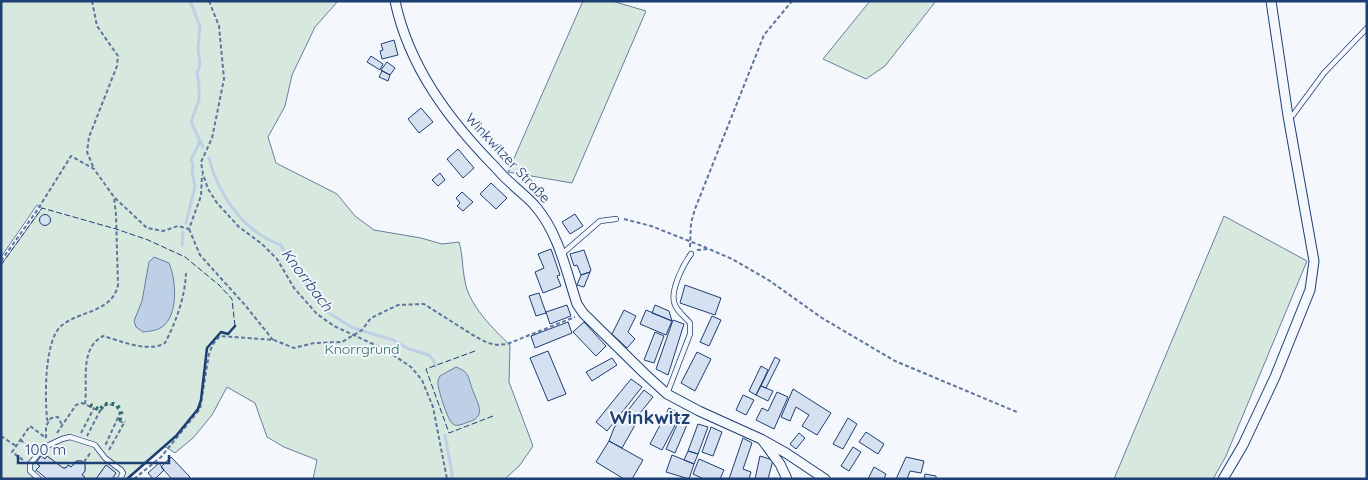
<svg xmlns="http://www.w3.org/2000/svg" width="1368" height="480" font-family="Quicksand,sans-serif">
  <rect width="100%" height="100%" fill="#f4f7fb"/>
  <!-- green -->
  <path fill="#d7e8df" stroke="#687fa3" d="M1,1H338L315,27L292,75L285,106L268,137L276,163L337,194L355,216L374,230L421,238L442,244L459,242C463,255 462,267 465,281C468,304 494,330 510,345L509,382L533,446L520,465L505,479H313L317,460L284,447L267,437L255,403L227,387L212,415L193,438L175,453L164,446L127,479L112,478L116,473L106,465L96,479H83L82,475L85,471V465L82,461H76L71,467L68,465L66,468H63L47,456L45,459L41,456L36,463L40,466L32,476L34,479H1V265L42,208L37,205L1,257Z
    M583,1H612L646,11L572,183L508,172Z
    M870,1H936L885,66L866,79L823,59Z
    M1224,216L1307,261L1226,456L1213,479H1114Z"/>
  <!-- water -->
  <path fill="#bed0e5" stroke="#687fa3" d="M154,257L169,263C176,279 179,315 162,327C156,331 150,331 143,332L136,327L134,321L142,301L149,262Z
    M456,367C470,372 468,378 473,391C478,404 487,417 468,422C463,424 457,427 453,424C448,422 438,389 438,384C437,381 439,379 440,376Z"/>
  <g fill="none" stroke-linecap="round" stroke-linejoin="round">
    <!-- stream -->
    <path stroke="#bed0e5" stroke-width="3" d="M190,1L200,26L198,48L200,65L197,73L199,85V100L191,122L203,147
      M209,158C218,195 244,232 281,245C285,253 291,259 294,267L326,311L353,328L393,340L409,349L429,355L434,361L435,366
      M186,223L195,186L192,172L193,164L191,160L200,141
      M182,245L183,232
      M445,435L453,479"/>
  </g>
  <!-- building -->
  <path fill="#d5e0f0" stroke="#1d3f73" d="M394,40L398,55L382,59L380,51L383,50L381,44Z
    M371,56L383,64L380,70L367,62Z
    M387,62L395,68L390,75L381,70Z
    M382,71L390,75L388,81L379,77Z
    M421,108L433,122L419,133L408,119Z
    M458,149L474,168L463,178L447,159Z
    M440,173L445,180L438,186L432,180Z
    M491,183L507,198L496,209L480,194Z
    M462,192L473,202L463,211L457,206L460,203L456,198Z
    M575,214L583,226L570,234L562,222Z
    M39.5 220a5.5 5.5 0 1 1 11 0a5.5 5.5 0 1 1-11 0Z
    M551,249L560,275L557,276L561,286L543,293L535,272L544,268L538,254Z
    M584,250L591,270L590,272L581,275L577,265L574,266L570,254Z
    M590,272L584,287L577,285L581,275Z
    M685,285L721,298L715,315L680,303Z
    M539,293L546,313L536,316L529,296Z
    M567,305L571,316L550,324L546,312Z
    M655,305L669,311L672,321L652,313Z
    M624,310L636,316L628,332L635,339L627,348L612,334Z
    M646,310L672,321L666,335L640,324Z
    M712,316L721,320L709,346L700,342Z
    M673,320L684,324L668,375L656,369Z
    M568,322L572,333L535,348L531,336Z
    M584,322L606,346L596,356L573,332Z
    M655,332L664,336L654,363L644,360Z
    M548,351L566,394L548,401L530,358Z
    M697,352L711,359L695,391L681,383Z
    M775,357L780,360L766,388L761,386Z
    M612,358L617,365L592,381L586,372Z
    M761,366L768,370L756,395L749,391Z
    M631,379L642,387L607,431L596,422Z
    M761,386L773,391L768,401L756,395Z
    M793,389L831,413L817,435L802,426L809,415L796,407L790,421L781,417Z
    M644,390L653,397L632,423L635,425L622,448L609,441L614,428Z
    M777,392L788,397L774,429L756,420L762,408L768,411Z
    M743,395L754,400L746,415L736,410Z
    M669,408L681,414L662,450L650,444Z
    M681,416L689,420L675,453L666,449Z
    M848,418L857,424L843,449L833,444Z
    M698,424L708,427L698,454L688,451Z
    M711,427L722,432L713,456L702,452Z
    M866,432L884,444L878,454L859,442Z
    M799,433L805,438L796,449L790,444Z
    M743,438L752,443L743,469L751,472L749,479H729Z
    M609,441L643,460L632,479H624L596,462Z
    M853,447L861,452L849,471L841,466Z
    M688,451L698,454L694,464L684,460Z
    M672,455L694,464L689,479L666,472Z
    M41,456L45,459L47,456L63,468H66L68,465L71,467L77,461H82L85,464V471L82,475L85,477L83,479H47L36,470L40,466L36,463Z
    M760,456L773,460L768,479H755Z
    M171,457L190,477L188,479H172L161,467Z
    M906,457L924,461L921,473L910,471L907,479H896Z
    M699,459L724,470L720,479H704L693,474Z
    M159,463L164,470L155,479H153L148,473Z
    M106,465L116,473L112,479H96Z
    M874,467L886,474L884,479H868Z
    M925,474L936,476V479H924Z"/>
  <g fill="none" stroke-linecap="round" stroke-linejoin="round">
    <defs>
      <path id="lane" d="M1288,116L1293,115L1324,73L1367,28
        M562,254L600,221L616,219
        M667,394L690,334V323C685,317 678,312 675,305C669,292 683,265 691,254
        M39,479L30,471V464L39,453L49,445L62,439L70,437L95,445L105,458L121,470L123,473L120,479"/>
      <path id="street" d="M395,1C409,67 449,120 495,167C501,174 507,180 514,186C521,193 530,199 536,207C559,234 566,271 577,304L583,313L644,373L667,394L699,411L761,439L786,453L825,479
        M763,441L780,464L787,479
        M1223,479L1243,445L1275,377L1310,290L1314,261L1288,116L1271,1"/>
    </defs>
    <!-- lane casing -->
    <use href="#lane" stroke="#1d3f73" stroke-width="6"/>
    <!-- street casing -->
    <use href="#street" stroke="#1d3f73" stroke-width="11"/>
    <!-- path -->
    <path stroke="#5e769c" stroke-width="2" stroke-dasharray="4 2.5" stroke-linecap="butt" d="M92,1L97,26L118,56L117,66L89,137L87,152L94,169
      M209,1L219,26L224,79L212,138L201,162L203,174L208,189L217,203L239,227L262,244L277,259L294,288L317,314L334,326L386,350L411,367L422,380L433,407L447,479
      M624,219L651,226L707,248
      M189,229L200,255L245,305L273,340
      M690,247L691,223L695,209L764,35L792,1
      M697,250L709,249L732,259L770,281L822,318L895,361L1017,412
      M1,261L38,209L71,156L94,169L114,197L147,228L163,231L178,226L189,229L201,196L202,175
      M85,404C88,381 79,349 103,336C121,341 148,353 165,343C176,322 185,297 186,273
      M100,411L106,404L114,405L117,407L120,413L105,446
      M48,421L47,419C45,397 44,342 61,326C80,310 112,313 118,285L116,215L114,197
      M57,433L76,405L82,403L100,411L87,436
      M81,433L94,408
      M1,436L16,446
      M46,438V426L51,418L58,417L62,425
      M20,440L33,448
      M58,450L66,454
      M109,450L124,423L118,420
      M23,460L12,452L30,426L46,438
      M84,462L91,452
      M134,479L161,457L200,409L209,354L213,344L220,336L274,340L294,348L314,343L342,342L362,330L371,318L398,305L424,304L476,337L488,343L497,345L507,344L575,317"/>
    <!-- lane -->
    <use href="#lane" stroke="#f4f7fb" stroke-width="4.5"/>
    <!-- street -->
    <use href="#street" stroke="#f4f7fb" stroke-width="9"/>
    <!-- hedge -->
    <path stroke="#2c6c60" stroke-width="4" stroke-dasharray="2.5 4" stroke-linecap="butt" d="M90,405L100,410L104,404H114C120,407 123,412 120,419L125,422"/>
    <!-- fence -->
    <path stroke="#1d3f73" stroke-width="1" stroke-dasharray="6 2.5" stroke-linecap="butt" d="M1,265L42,208L116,229L148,240L185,257L219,285L232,299L235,326
      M475,351L426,369L449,433L493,416"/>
    <!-- wall -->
    <path stroke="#1d3f73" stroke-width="2.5" d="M127,479L176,436L198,409L201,400L207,348L221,332L228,334L235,326"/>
  </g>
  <g text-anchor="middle" stroke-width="4" stroke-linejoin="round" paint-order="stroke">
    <!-- street labels -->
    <g font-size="14" fill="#1d3f73" stroke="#f4f7fb">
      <text transform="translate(508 158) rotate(47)" y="5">Winkwitzer Straße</text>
    </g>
    <!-- park labels -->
    <g font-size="14" fill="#2c6c60" stroke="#f4f7fb">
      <text x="362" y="354">Knorrgrund</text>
    </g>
    <!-- water labels -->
    <g font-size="15" font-style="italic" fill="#1d3f73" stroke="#f4f7fb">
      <text transform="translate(307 280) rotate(53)" y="5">Knorrbach</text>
    </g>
    <!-- district labels -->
    <g font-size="19" font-weight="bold" fill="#1d3f73" stroke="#f4f7fb">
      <text x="650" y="424">Winkwitz</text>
    </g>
  </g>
  <!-- border -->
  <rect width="1368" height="480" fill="none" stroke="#1d3f73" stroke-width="5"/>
  <!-- scale -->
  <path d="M18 455v8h151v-8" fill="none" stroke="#1d3f73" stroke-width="2.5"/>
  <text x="25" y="455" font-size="15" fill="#1d3f73" stroke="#f4f7fb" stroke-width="4" paint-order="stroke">100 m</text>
</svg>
